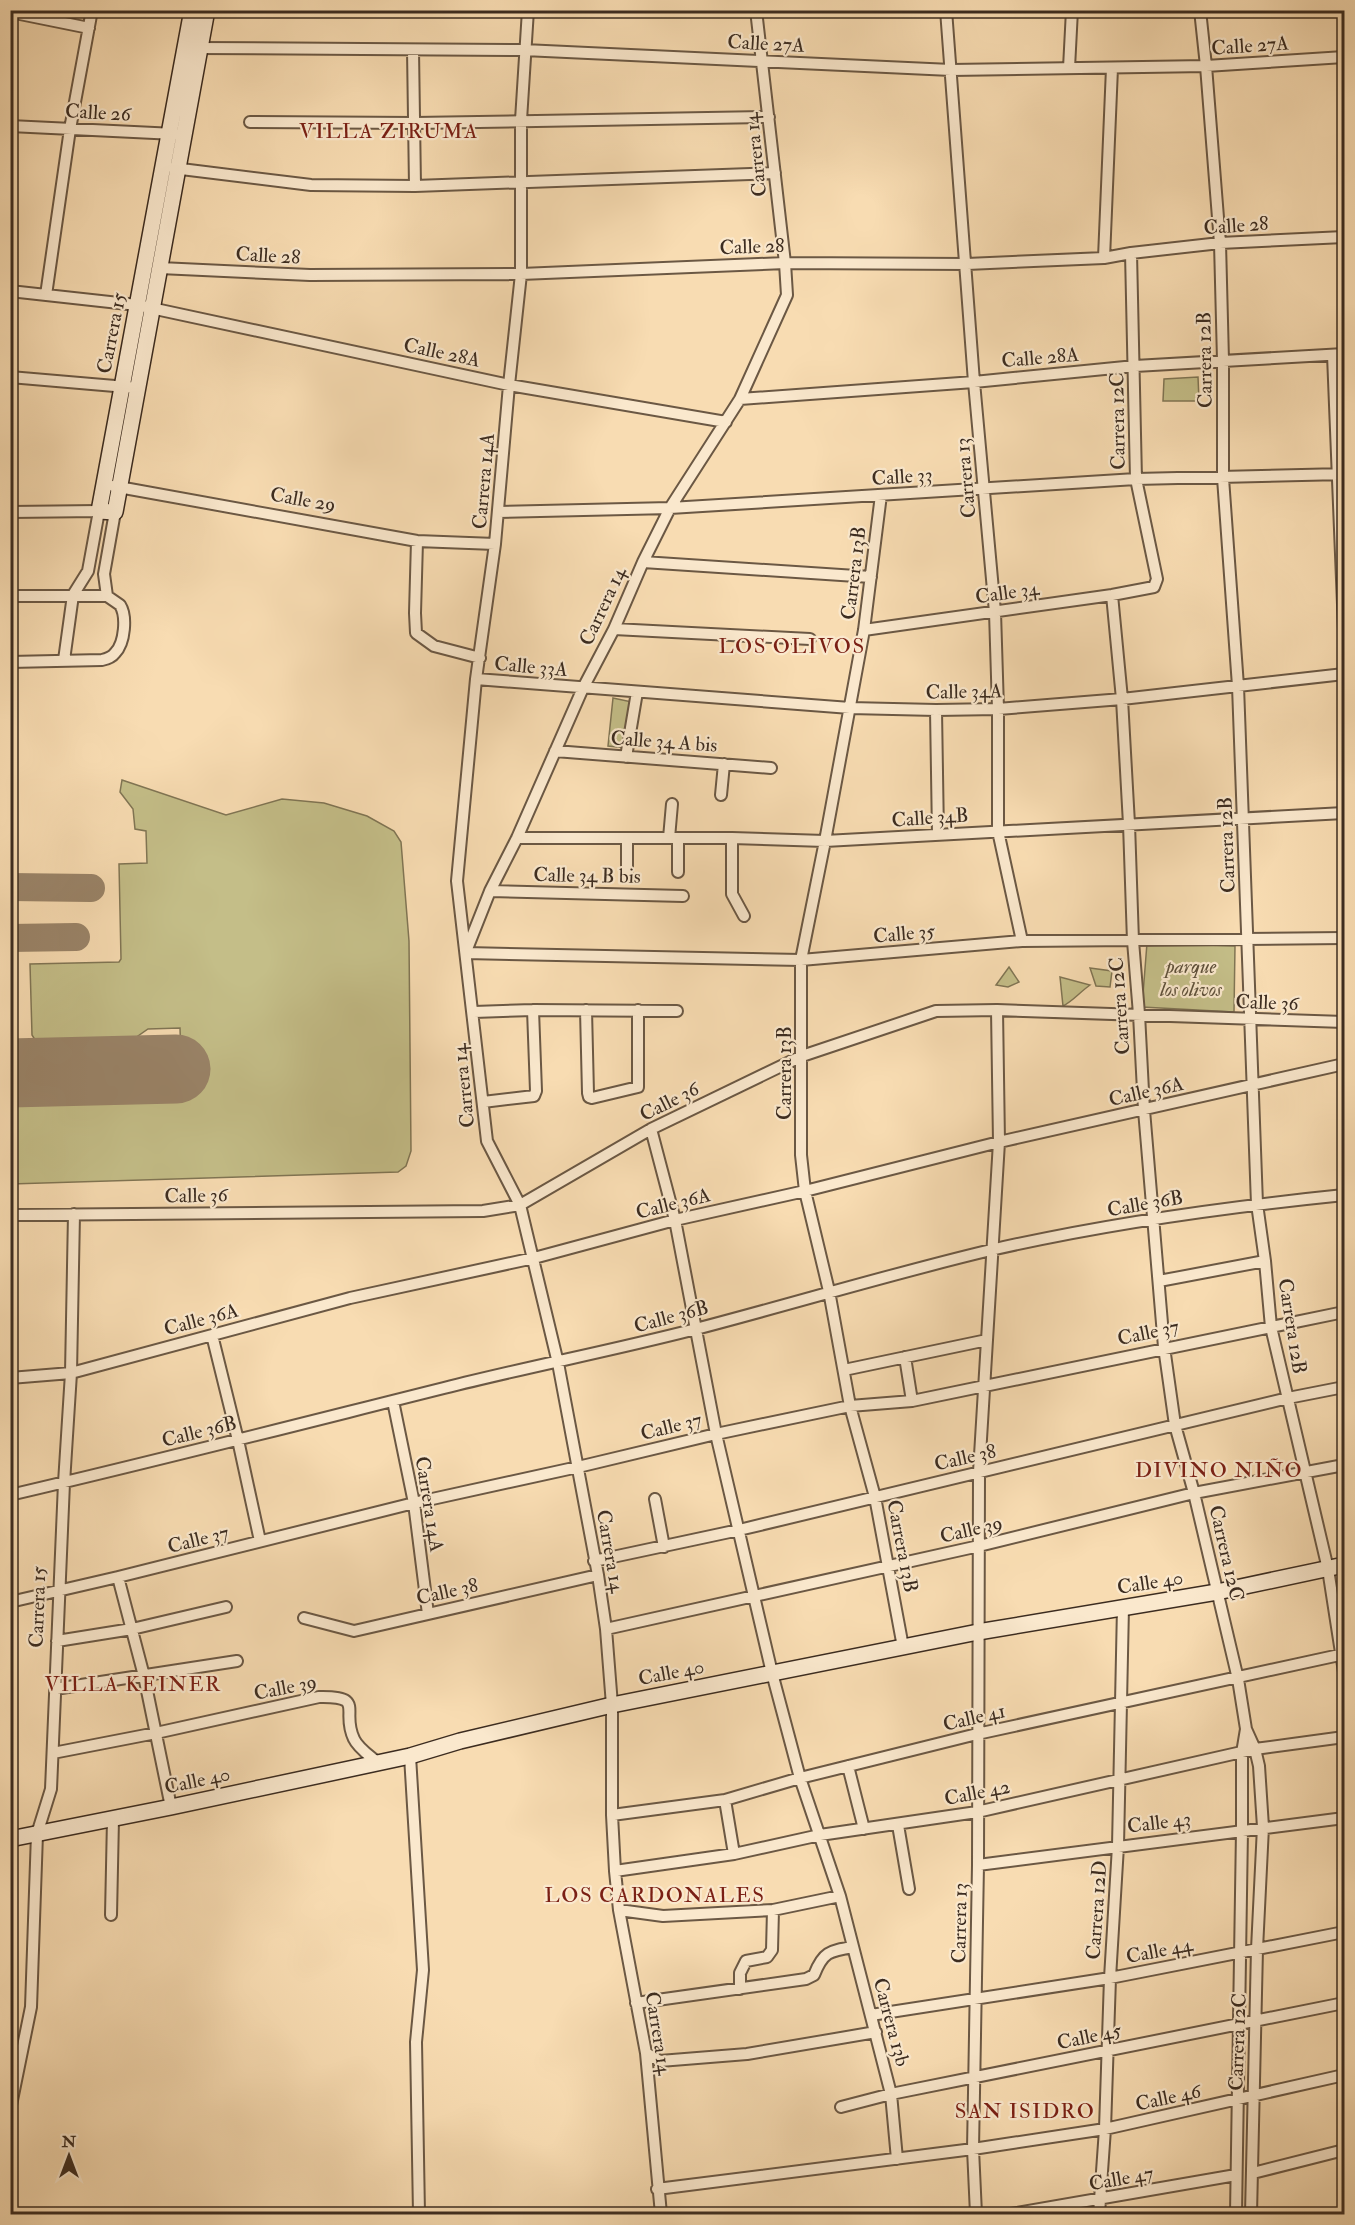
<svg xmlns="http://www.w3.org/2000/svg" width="1355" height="2225" font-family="'IM FELL Double Pica',serif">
  <rect width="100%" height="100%" fill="#f8dcb2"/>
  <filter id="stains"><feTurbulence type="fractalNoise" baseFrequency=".00333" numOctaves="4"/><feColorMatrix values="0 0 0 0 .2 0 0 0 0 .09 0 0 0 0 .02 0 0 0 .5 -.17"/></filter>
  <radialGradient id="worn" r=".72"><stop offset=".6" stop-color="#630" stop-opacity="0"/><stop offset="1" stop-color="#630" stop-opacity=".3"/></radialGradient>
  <!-- green -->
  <path fill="#c4be88" stroke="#807554" stroke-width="1.5" d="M1198,377L1199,401H1163L1164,379Z
    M613,698L632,702L626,748L608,746Z
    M122,780L226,815L282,799L324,803L367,816L394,831L401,842L409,941L411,1151L406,1166L398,1172L11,1184V1095L182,1090L180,1028L148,1029L125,1045L45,1047L37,1043L32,1035L30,964L119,962L121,959L119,864L147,863L146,831L135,829L133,809L120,792Z
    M1147,943L1235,946L1234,1012L1142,1007Z
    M1009,967L1019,982L1008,987L996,985Z
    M1090,968L1112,971L1110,987L1096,986Z
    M1060,977L1090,985C1080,992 1073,1001 1063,1006Z"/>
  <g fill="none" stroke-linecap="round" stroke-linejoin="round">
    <!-- taxiway -->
    <path stroke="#9a8469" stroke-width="28" d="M10,887L91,888
      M10,938L76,937
      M10,1052C20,1067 33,1068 49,1071"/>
    <!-- runway -->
    <path stroke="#9a8469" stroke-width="69" d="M10,1073L176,1069"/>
    <defs>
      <path id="street" d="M528,10L521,120V274L509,385L495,544L476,679L457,881L487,1141L520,1205L558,1363L598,1575L606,1629L612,1705V1815L615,1871L619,1910L646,2053L661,2214
        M946,10L974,382L995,612L998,709V831L1022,941
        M1200,10L1206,66L1220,243L1223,360V478L1238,686L1257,1204L1265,1261L1271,1327L1328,1569L1344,1672
        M10,12L89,28
        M195,48L524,50L951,70L1206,66L1344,57
        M413,50L415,186
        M1069,68L1072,10
        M250,122L415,123L769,117
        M10,126L175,134
        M173,168L311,185L415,186L775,173
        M1104,258L1112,68
        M160,268L310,275L521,274L785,263L967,264L1104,258L1131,253L1220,243L1344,237
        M10,291L137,305L509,385L726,422
        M46,295L70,129L92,10
        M1333,355L1344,629
        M10,377L138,388
        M740,399L974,382L1135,366L1344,354
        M113,486L417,541L495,544
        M881,495L864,630L825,841L801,960V1155L805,1191L829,1291L850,1406L875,1497L903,1647
        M10,512L99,511L88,571L73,595L64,660
        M498,512L670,508L1136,479L1344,474
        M417,541L415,613L416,633L434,646L480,658
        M643,562L871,577
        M1112,595L1122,699L1129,824L1133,941L1139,1014L1144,1110L1164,1347L1175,1425L1194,1493L1238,1679L1246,1729L1255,1749L1259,1766L1263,1827L1257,1949L1251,2214
        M10,596H107L120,605C127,616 125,643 115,653C112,657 107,659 102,660L10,662
        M107,596L104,574L115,512
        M614,629L810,639
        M864,630L1112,595L1154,587L1157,579L1136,479L1131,253
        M476,679L850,708L936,710L998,709L1122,699L1344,674
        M936,710L938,835
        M555,751L771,768
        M626,757L637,692
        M721,795L724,764
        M517,838H732L825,841L1344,813
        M627,838V870
        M669,838L672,804
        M732,838V894L744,916
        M678,872V838
        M490,891L683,896
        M467,949L490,891L517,838L583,688L614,629L643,562L670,508L740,399L787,295L785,263L756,10
        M466,953L801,960L1022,941L1344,938
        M586,1010L588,1093L589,1097L592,1098L638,1087V1010
        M474,1012L533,1010L677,1011
        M483,1102L534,1096L536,1091L533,1010
        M651,1129L675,1220L716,1434L772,1673L800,1778L840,1896L891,2094L897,2159
        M10,1215L483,1211L520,1205L651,1129L802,1056L936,1011L997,1010L1344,1022
        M1159,1281L1265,1261
        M212,1335L238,1440L260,1541
        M905,1357L912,1401
        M844,1370L987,1340
        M10,1378L71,1373L350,1298L534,1258L675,1220L805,1191L999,1142L1344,1064
        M393,1401L414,1503L428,1614
        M10,1495C156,1461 300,1424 444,1388C527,1367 610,1351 692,1330C792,1304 890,1274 991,1250C1108,1223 1226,1207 1344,1195
        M655,1499L664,1547
        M594,1561L739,1530L1288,1398L1344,1387
        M118,1577L144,1676L171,1807
        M10,1602L118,1577L414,1503L578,1467L716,1434L850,1406L912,1401L1344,1312
        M304,1618L354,1631L598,1575
        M606,1629L979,1546L1194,1493L1344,1465
        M57,1641L132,1629L226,1607
        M55,1689L237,1661
        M53,1753L156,1733L319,1697C367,1696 340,1711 354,1739C358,1748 370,1756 378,1763
        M410,1756L423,1970L416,2042L419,2214
        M848,1766L864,1829
        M725,1800L734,1854
        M612,1815L725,1800L800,1778L977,1734L1344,1654
        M898,1825L909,1889
        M978,1865L1344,1818
        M615,1871L734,1854L820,1835L977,1812L1255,1749L1344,1737
        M619,1910L663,1916L773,1910L840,1896
        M111,1915L113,1819
        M740,1989V1973L746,1961L767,1957L772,1950L773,1910
        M636,2003L806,1979L814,1975C823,1952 829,1951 853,1947
        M871,2015L1110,1978L1344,1932
        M646,2053L660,2061L747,2054L876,2032
        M841,2107L891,2094L1344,2003
        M10,2110L31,2007L37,1834L51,1789L64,1483L71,1373L74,1214
        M1253,2173L1344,2150
        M657,2189L973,2149L1105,2129L1344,2075
        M976,2214L973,2149L978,1865L979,1472L999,1142L997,1010
        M1011,2214L1236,2175
        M1099,2214L1105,2129L1110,1978L1118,1846L1123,1607
        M1236,2214L1242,1830V1753L1246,1729"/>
      <path id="secondary" d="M192,10L99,511L115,512L207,10
        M10,1839L171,1807L410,1756L460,1741L612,1705L978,1632L1217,1592L1344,1565"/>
    </defs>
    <!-- street casing -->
    <use href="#street" stroke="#6b5844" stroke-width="14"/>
    <!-- secondary casing -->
    <use href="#secondary" stroke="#3c2c20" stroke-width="18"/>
    <!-- street -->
    <use href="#street" stroke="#fae8cd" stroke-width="10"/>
    <!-- secondary -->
    <use href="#secondary" stroke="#fae8cd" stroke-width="15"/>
  </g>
  <g text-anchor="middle" stroke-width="4.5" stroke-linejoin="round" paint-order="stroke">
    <!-- street labels -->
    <g font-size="20" fill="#3c2c20" stroke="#fae8cd">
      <text transform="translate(766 43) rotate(3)" y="7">Calle 27A</text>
      <text transform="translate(1250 45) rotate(-4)" y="7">Calle 27A</text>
      <text transform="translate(98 112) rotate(3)" y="7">Calle 26</text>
      <text transform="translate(755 155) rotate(-96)" y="7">Carrera 14</text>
      <text transform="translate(1236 225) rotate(-4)" y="7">Calle 28</text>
      <text transform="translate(752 246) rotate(-2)" y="7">Calle 28</text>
      <text transform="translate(268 255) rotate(3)" y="7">Calle 28</text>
      <text transform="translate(111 333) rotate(-79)" y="7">Carrera 15</text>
      <text transform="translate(442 352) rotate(12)" y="7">Calle 28A</text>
      <text transform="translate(1040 357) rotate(-5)" y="7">Calle 28A</text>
      <text transform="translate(1204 360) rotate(-91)" y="7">Carrera 12B</text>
      <text transform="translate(1117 421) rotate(-91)" y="7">Carrera 12C</text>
      <text transform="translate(902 476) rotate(-4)" y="7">Calle 33</text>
      <text transform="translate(965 478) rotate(-95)" y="7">Carrera 13</text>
      <text transform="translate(483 481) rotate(-85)" y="7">Carrera 14A</text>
      <text transform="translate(303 499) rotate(10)" y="7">Calle 29</text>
      <text transform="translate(853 573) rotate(-83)" y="7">Carrera 13B</text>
      <text transform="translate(1007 592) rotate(-8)" y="7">Calle 34</text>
      <text transform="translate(602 606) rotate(-65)" y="7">Carrera 14</text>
      <text transform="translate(531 666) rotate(5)" y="7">Calle 33A</text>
      <text transform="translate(964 691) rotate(-1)" y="7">Calle 34A</text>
      <text transform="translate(664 741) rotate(4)" y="7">Calle 34 A bis</text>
      <text transform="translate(930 817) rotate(-4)" y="7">Calle 34B</text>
      <text transform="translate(1226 845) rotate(-92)" y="7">Carrera 12B</text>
      <text transform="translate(587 875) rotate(1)" y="7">Calle 34 B bis</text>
      <text transform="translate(904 933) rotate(-5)" y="7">Calle 35</text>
      <text transform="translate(1267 1002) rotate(2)" y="7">Calle 36</text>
      <text transform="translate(1119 1006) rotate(-94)" y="7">Carrera 12C</text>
      <text transform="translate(784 1073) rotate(-90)" y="7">Carrera 13B</text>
      <text transform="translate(463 1086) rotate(-96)" y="7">Carrera 14</text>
      <text transform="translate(1146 1091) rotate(-13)" y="7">Calle 36A</text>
      <text transform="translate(669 1101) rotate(-27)" y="7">Calle 36</text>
      <text transform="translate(196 1195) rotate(-1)" y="7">Calle 36</text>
      <text transform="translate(673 1203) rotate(-14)" y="7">Calle 36A</text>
      <text transform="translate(1145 1203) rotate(-10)" y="7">Calle 36B</text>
      <text transform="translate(671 1316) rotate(-15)" y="7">Calle 36B</text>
      <text transform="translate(201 1319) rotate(-15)" y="7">Calle 36A</text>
      <text transform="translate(1293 1326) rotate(81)" y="7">Carrera 12B</text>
      <text transform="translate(1148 1332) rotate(-12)" y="7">Calle 37</text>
      <text transform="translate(671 1426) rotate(-14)" y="7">Calle 37</text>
      <text transform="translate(199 1431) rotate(-14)" y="7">Calle 36B</text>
      <text transform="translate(965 1457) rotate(-13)" y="7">Calle 38</text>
      <text transform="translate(430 1504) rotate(81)" y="7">Carrera 14A</text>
      <text transform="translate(971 1529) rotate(-13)" y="7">Calle 39</text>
      <text transform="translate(198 1539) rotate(-14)" y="7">Calle 37</text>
      <text transform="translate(903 1546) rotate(79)" y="7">Carrera 13B</text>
      <text transform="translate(611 1551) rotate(80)" y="7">Carrera 14</text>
      <text transform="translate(1227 1553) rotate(77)" y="7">Carrera 12C</text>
      <text transform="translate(1150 1582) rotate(-9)" y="7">Calle 40</text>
      <text transform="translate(447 1591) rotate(-13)" y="7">Calle 38</text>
      <text transform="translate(37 1607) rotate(-88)" y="7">Carrera 15</text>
      <text transform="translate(671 1672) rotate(-11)" y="7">Calle 40</text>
      <text transform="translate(285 1687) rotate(-11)" y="7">Calle 39</text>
      <text transform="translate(974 1717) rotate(-13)" y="7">Calle 41</text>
      <text transform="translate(197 1780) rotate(-12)" y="7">Calle 40</text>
      <text transform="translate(977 1792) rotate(-11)" y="7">Calle 42</text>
      <text transform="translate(1159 1822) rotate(-7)" y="7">Calle 43</text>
      <text transform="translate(1096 1910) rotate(-86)" y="7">Carrera 12D</text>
      <text transform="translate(959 1923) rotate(-89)" y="7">Carrera 13</text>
      <text transform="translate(1159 1950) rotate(-11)" y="7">Calle 44</text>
      <text transform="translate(892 2022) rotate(75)" y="7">Carrera 13b</text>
      <text transform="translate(659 2033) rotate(81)" y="7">Carrera 14</text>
      <text transform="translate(1089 2036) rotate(-12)" y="7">Calle 45</text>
      <text transform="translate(1237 2042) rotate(-88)" y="7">Carrera 12C</text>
      <text transform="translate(1168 2097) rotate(-12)" y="7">Calle 46</text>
      <text transform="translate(1121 2178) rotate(-10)" y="7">Calle 47</text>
    </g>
    <!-- park labels -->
    <g font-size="20" font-style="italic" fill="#5e503a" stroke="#fae8cd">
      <text x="1191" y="973">parque<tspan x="1191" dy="23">los olivos</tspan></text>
    </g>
    <!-- neighbourhood labels -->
    <g font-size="21" letter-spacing="1.5" fill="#7a1f14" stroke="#fae8cd">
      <text x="389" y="138">VILLA ZIRUMA</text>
      <text x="792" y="653">LOS OLIVOS</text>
      <text x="1219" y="1477">DIVINO NIÑO</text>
      <text x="133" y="1691">VILLA KEINER</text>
      <text x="655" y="1902">LOS CARDONALES</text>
      <text x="1025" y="2118">SAN ISIDRO</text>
    </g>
  </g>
  <!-- margin -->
  <rect width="1355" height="2225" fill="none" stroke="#f8dcb2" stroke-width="36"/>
  <rect x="12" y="12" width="1331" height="2201" fill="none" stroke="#3c2c20" stroke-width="3"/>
  <rect x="18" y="18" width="1319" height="2189" fill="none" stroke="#3c2c20" stroke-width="1.5"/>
  <!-- north arrow -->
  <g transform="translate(69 2156)" stroke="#fae8cd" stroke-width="4.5" paint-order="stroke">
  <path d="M0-4.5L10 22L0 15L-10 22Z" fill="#3c2c20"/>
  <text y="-9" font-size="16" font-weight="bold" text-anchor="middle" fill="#3c2c20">N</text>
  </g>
  <rect width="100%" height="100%" filter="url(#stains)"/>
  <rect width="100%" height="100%" fill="url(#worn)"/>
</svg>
